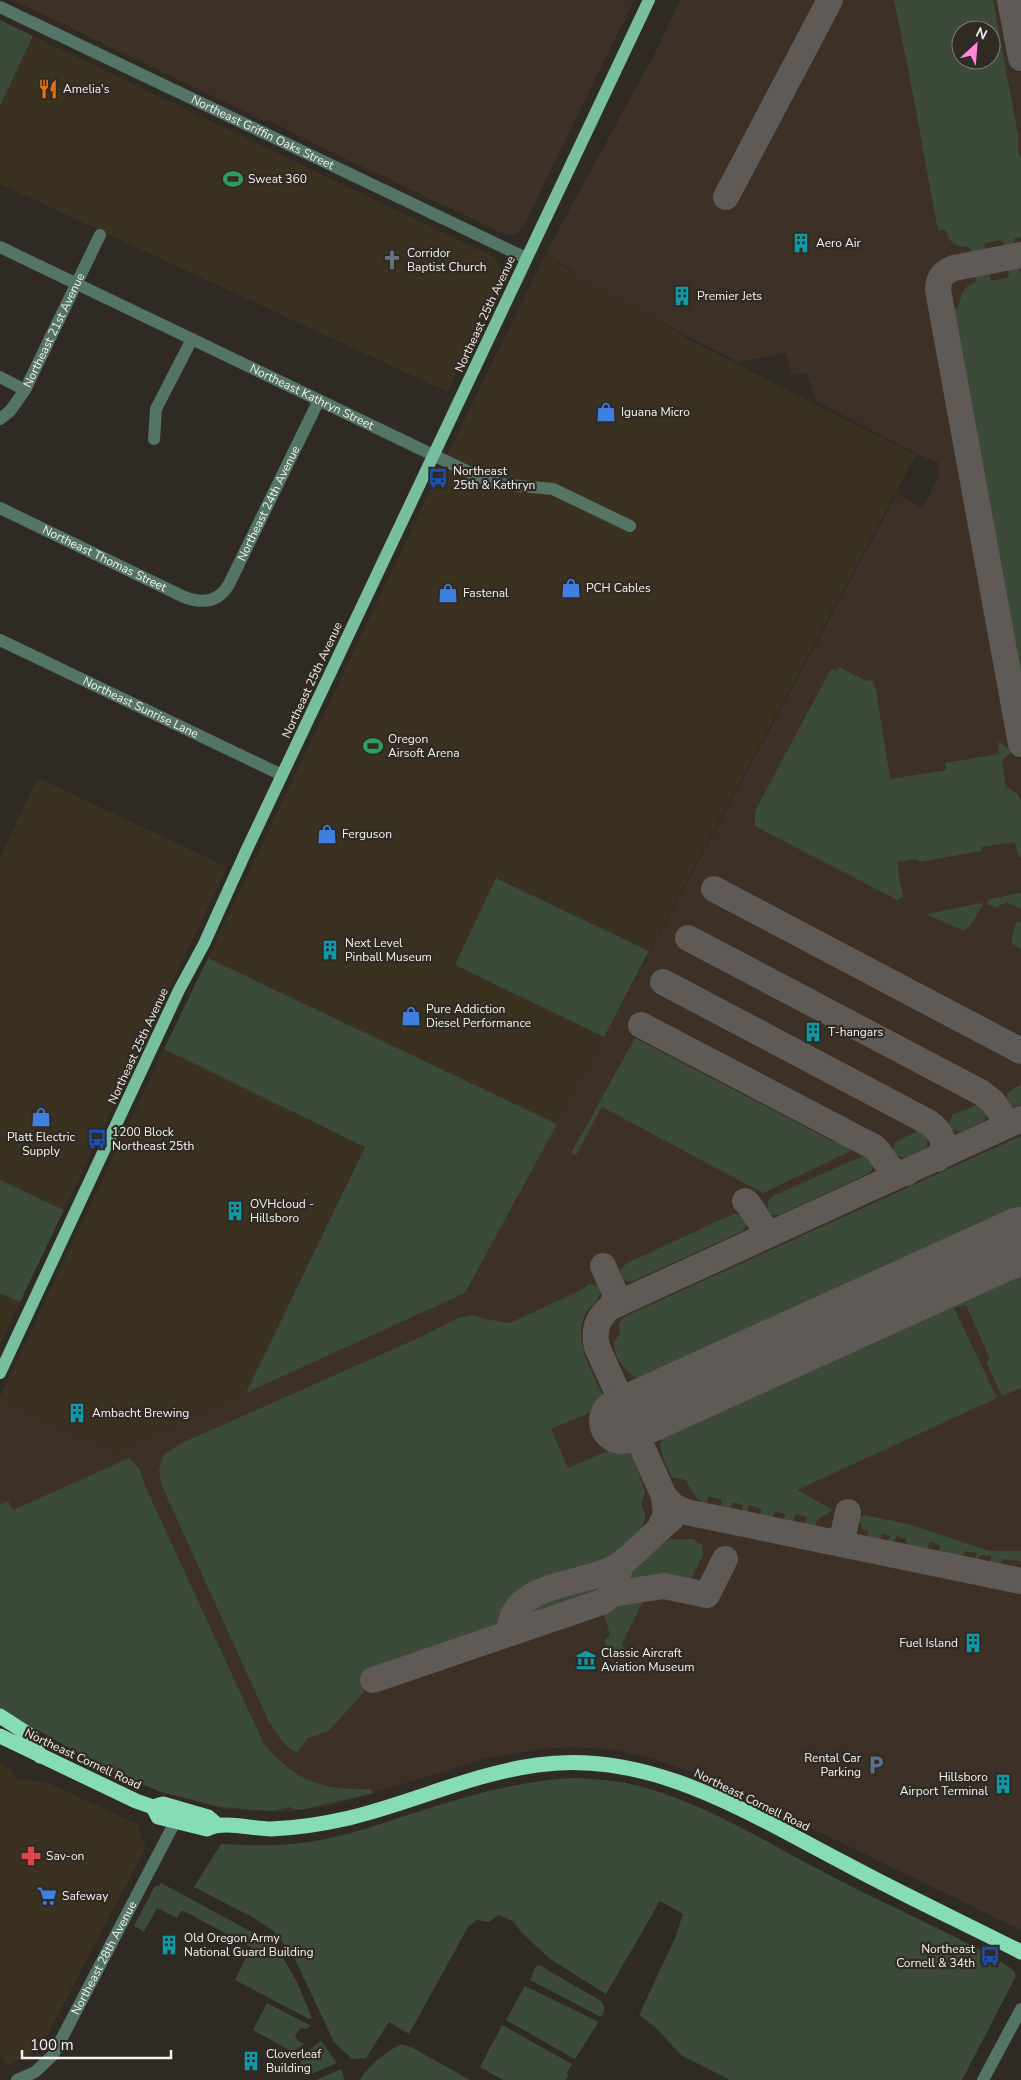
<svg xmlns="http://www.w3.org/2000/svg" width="1021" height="2080" font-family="'Nunito Sans',sans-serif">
  <rect width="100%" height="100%" fill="#302a25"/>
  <!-- commercial -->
  <path fill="#3b3121" d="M33,36L494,257L500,265L501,276L448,392L0,184V106Z
    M546,253L558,263L699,345L916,455L649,951L497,878L456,965L604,1037L557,1124L208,958L440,470Z
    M38,778L227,867L64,1210L0,1180V857Z
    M164,1049L365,1147L246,1393L115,1452L0,1397Z
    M0,1293L20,1302L0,1345Z
    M0,1763L13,1771L16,1779L46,1782L137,1824L146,1847L44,2041L27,2056L10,2064L5,2063L0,2055Z"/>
  <!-- built -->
  <path fill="#3c3027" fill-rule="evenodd" d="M13,0H634L523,227L516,234L506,235L300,137L271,121H264Z
    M680,0H1021V1930L706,1777L650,1758L615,1750L573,1747L539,1749L488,1758L331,1806L281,1812L223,1809L161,1792L97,1763L0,1709V1397L115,1452L465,1293L897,494L922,508L939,477L938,462L926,458L817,402L807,373L791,375L786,353L738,362L582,281L572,270L546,253L656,51ZM961,30H991V60H961Z"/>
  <!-- green -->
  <path fill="#3c4a3a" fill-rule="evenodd" d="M894,0H993L1018,135V151L1021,158V237L1014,239V245L1005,247L1002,240L985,243L984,251L971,253L969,247C955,248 949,242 945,229L938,231L909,73ZM961,30H991V60H961Z
    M0,20L33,36L0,106Z
    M1018,267L1021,273V695L953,312L954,309L959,307C961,294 963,286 976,282L975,275L989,273L991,281L1007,278L1009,275L1008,270Z
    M839,667L864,680L872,681L876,689L890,779L947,770L945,763L999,754L998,742L1010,749V753L1002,761L1006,787L1017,793L1021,801V857L1018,856L1015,842L981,847V851L920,862L915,859L898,862C897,874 902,885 903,897L897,900L755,826V811L831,669L837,671Z
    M496,878L649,951L604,1037L455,965Z
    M1021,893V909L1006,902L1004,905L1000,904L998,908L987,904L989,899Z
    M981,903L983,905L970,926L964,931L926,914Z
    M1018,921L1021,923V949L1011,943L1015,925Z
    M208,958L557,1124L465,1293L246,1393L365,1147L164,1049Z
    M635,1038L834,1142L841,1138L852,1143L854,1147L851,1151L763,1193L602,1107L576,1155L571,1153Z
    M1021,1084V1105L1012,1106L1007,1099V1093Z
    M977,1105L985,1110L986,1116L984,1121L961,1132L951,1130L949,1124L952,1115Z
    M917,1131L923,1132L928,1137L926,1148L905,1158L896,1156L893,1150L895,1142Z
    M1021,1136V1215L741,1342L668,1372C645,1364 654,1378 641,1378C629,1379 612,1354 614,1343C615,1340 618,1336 620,1333L619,1323L624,1317Z
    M865,1157C873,1161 876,1169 868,1174L779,1215H772L768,1210V1201L773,1196L858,1158Z
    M0,1180L64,1210L20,1302L0,1293Z
    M733,1214H740L745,1217L747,1223L743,1231L633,1281L628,1282L622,1278L620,1270L627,1263Z
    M1021,1264V1388L1002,1396L986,1362L990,1359L966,1305L954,1308L997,1398L797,1490L833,1510L817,1520L815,1527L805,1525L807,1517L796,1514L793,1522L784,1520L785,1514L775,1511L773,1517L760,1514L762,1509L749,1505L747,1512L742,1510L743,1505L733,1502L730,1509L721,1506L722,1500L709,1496L706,1504L696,1497L685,1480L672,1477C665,1463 651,1439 670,1428L680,1429L689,1413Z
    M589,1284L599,1286L600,1295C596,1304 587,1308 584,1317C574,1345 592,1371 603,1396C604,1412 564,1422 551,1429L568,1468L617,1447L627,1449L635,1463L645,1492L641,1505L645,1513V1518L641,1534L628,1548L609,1564L525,1591L515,1599L500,1624L495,1628L412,1653L382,1665L370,1674L364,1692L329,1731L308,1738L297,1753C283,1747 276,1732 268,1720L162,1486L159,1471L161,1460L166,1453L184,1442L425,1335L458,1318L473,1315L484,1319L510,1323L583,1289Z
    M127,1459H130L139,1468L146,1488L264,1744C294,1780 323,1791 369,1789L374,1793L305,1809L296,1810L290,1807L273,1811L221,1807L161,1792L105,1768L0,1709V1505L8,1501L13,1510Z
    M865,1515L912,1525L990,1551H1021V1561L1003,1559L1001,1565L990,1563L991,1556L980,1555L978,1560L975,1559L977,1553L965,1551L962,1557L939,1552L940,1545L931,1542L929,1544L927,1550L907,1546L906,1539L897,1536L893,1543L888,1542L890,1536L883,1534L879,1540L867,1538L868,1531L862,1529L861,1523L857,1520L858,1517Z
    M671,1539H693L702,1545L703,1555L690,1581L663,1578L626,1584L624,1583C627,1556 652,1551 671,1539Z
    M607,1576L604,1586L596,1594L516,1621L522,1609L532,1601Z
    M646,1595L648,1596L645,1598L622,1643L624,1649L611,1661L604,1640L610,1635L604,1614C611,1598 631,1598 646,1595Z
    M573,1778C591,1779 609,1780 626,1783C704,1800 769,1845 839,1880C893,1908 952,1933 1005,1964L1014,1971L1016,1976L962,2080H730L681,2055L655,2027L639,2015L675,1938L683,1914L660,1901L606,1994L550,1959L522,1933L514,1922L499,1915L489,1922L477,1920L468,1927L409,2034L389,2022L366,2058L352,2059L334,2042L292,1953L272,1930L254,1918L194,1887L221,1844C250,1845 280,1847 308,1842C338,1838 367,1828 396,1819C454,1800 512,1781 573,1778Z
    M161,1883L265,1939L270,1944L274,1943L296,1980L312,2018L309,2019L235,1980L251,1947L182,1910L177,1918L157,1908L144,1932L134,1926L155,1886H159Z
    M539,1965L601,2001C606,2007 605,2011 601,2017L530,1980L536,1966Z
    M525,1986L597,2021L598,2023L575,2059L506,2020Z
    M267,2003L311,2026L305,2029L301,2028L295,2036L298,2041L304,2044C299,2048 295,2051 289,2050L253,2030Z
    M502,2025L572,2064L567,2073L569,2075L566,2080H503L480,2067Z
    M321,2041L337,2063L306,2076L299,2074L297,2068C303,2057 310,2048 321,2041Z
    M401,2044L411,2047L470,2080H360C368,2065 386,2052 401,2044Z
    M341,2069L345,2080H316Z"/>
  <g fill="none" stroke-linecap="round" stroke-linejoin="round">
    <!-- taxiway -->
    <path stroke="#605a56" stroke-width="26" d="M1010,0L1021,58
      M726,197L830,0
      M1021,255L954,268C943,272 938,279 938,290L1021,744
      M714,889L1021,1051
      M688,938L982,1093L993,1102L1005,1119L1016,1122
      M663,982L928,1122C941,1131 950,1146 937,1159
      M641,1025L874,1147C886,1157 887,1175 906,1173
      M745,1201C757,1210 760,1236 779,1230
      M603,1266L616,1295L611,1307
      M664,1496L673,1506L686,1512L1021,1581
      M659,1530L666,1514L664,1496L597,1347C593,1331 597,1317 611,1307L1021,1119
      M841,1544L848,1512
      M611,1594L664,1586L707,1595L725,1559
      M510,1632C510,1580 586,1587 619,1565C638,1552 653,1533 671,1519
      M373,1680L602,1602C617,1593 614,1573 625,1560"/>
    <!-- runway -->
    <path stroke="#605a56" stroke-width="66" d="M622,1421L1021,1240"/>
    <!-- minor -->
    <g stroke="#547566" stroke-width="12">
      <path id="s1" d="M0,7L526,258"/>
      <path id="s2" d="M0,247L481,478L500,484L553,489L630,526"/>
      <path d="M0,377L25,390"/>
      <path id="s3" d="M0,419L10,411L25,390L100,235"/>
      <path d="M154,439L156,409L192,339"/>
      <path id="s4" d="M0,508L184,597C203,604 219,602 229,584L319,400"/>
      <path id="s5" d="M0,640L282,775"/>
      <path id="s6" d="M17,2080L35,2072L53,2055L175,1822"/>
      <path d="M983,2080L1021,2009"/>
    </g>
    <!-- major -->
    <path stroke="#78bf9f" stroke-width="12" d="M0,1373L179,990L204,944L247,849L649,0"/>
    <!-- highway -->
    <path stroke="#85dcb6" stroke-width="15" d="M0,1716L31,1736L40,1756
      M0,1736L136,1801L153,1807L163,1804L208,1817L216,1824
      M153,1807L158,1817L207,1829C223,1820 252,1829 271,1829C297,1828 323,1824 349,1818C412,1803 471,1774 537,1765C651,1748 753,1816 850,1866C906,1896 964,1923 1021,1952"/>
  </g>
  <!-- icons -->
  <defs>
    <symbol id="restaurant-bare" viewBox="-9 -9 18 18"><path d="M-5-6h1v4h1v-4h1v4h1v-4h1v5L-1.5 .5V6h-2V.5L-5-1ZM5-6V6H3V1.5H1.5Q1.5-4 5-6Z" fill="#e8710a" stroke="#302a25" stroke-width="2.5" paint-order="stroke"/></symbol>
    <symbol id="stadium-bare" viewBox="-9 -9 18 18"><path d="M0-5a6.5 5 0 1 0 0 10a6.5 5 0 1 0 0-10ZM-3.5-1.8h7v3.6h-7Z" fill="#2e9e5b" stroke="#302a25" stroke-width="2.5" paint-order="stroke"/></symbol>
    <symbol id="building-bare" viewBox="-9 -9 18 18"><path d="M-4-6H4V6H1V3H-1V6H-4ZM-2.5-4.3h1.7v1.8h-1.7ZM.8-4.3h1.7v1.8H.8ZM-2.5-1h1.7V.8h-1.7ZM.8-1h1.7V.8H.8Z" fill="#0f9aa8" stroke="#302a25" stroke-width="2.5" paint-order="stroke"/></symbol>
    <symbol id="church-bare" viewBox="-9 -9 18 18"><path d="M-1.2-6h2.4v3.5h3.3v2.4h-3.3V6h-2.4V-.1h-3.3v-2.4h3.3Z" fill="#6b7280" stroke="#302a25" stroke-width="2.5" paint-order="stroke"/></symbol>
    <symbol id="shop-bare" viewBox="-9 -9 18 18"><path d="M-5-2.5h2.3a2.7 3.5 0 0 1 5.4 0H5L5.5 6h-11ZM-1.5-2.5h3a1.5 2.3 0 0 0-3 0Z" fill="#3f7fe0" stroke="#302a25" stroke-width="2.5" paint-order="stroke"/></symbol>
    <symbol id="bus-bare" viewBox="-9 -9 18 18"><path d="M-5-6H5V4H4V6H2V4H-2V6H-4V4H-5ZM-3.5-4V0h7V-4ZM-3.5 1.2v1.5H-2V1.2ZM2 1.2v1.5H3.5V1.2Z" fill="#1a4fb4" stroke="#302a25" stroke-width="2.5" paint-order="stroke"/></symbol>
    <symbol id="museum-bare" viewBox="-9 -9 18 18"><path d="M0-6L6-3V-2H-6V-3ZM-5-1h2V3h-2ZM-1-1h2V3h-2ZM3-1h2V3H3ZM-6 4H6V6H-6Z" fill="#0f9aa8" stroke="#302a25" stroke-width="2.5" paint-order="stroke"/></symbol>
    <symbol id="parking-bare" viewBox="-9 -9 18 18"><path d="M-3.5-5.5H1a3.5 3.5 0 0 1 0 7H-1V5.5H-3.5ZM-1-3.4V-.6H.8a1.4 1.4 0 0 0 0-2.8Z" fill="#5c6f8a" stroke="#302a25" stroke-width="2.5" paint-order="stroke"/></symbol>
    <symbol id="pharmacy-bare" viewBox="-9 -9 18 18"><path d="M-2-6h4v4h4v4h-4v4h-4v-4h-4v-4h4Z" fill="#e0444e" stroke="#302a25" stroke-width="2.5" paint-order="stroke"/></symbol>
    <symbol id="supermarket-bare" viewBox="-9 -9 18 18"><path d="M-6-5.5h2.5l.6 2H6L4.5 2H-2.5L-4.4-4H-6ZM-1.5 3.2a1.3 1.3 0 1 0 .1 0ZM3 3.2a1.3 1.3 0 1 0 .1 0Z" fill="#3f7fe0" stroke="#302a25" stroke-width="2.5" paint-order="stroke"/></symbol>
  </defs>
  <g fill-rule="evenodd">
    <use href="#restaurant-bare" x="34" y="75" width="28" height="28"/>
    <use href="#stadium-bare" x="219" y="165" width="28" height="28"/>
    <use href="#building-bare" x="787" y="229" width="28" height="28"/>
    <use href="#church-bare" x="378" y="246" width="28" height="28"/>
    <use href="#building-bare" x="668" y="282" width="28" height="28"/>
    <use href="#shop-bare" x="592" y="398" width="28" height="28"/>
    <use href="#bus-bare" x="424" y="464" width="28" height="28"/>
    <use href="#shop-bare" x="557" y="574" width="28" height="28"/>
    <use href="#shop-bare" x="434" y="579" width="28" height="28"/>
    <use href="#stadium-bare" x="359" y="732" width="28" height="28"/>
    <use href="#shop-bare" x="313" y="820" width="28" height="28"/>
    <use href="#building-bare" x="316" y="936" width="28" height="28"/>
    <use href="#shop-bare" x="397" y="1002" width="28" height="28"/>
    <use href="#building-bare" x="799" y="1018" width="28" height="28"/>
    <use href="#shop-bare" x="27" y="1103" width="28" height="28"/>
    <use href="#bus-bare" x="83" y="1125" width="28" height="28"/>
    <use href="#building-bare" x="221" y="1197" width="28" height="28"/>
    <use href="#building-bare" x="63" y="1399" width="28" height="28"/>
    <use href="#building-bare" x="959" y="1629" width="28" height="28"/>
    <use href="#museum-bare" x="572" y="1646" width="28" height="28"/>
    <use href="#parking-bare" x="862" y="1751" width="28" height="28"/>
    <use href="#building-bare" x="989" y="1770" width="28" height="28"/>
    <use href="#pharmacy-bare" x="17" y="1842" width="28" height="28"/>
    <use href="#supermarket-bare" x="33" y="1882" width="28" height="28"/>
    <use href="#building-bare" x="155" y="1931" width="28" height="28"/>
    <use href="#bus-bare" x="976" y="1942" width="28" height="28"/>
    <use href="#building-bare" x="237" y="2047" width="28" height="28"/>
  </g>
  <g text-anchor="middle" stroke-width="4.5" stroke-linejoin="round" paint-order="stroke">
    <!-- poi labels -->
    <g font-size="12" fill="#f6f2ef" stroke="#302a25" text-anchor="start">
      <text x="63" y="93">Amelia's</text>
      <text x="248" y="183">Sweat 360</text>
      <text x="816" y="247">Aero Air</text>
      <text x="407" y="257">Corridor<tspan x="407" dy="14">Baptist Church</tspan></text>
      <text x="697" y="300">Premier Jets</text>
      <text x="621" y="416">Iguana Micro</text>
      <text x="453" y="475">Northeast<tspan x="453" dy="14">25th &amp; Kathryn</tspan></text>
      <text x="586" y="592">PCH Cables</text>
      <text x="463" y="597">Fastenal</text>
      <text x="388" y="743">Oregon<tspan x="388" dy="14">Airsoft Arena</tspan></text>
      <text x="342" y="838">Ferguson</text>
      <text x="345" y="947">Next Level<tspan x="345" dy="14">Pinball Museum</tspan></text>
      <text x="426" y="1013">Pure Addiction<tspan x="426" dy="14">Diesel Performance</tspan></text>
      <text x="828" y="1036">T-hangars</text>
      <text x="112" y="1136">1200 Block<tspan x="112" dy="14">Northeast 25th</tspan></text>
      <text x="41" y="1141" text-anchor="middle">Platt Electric<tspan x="41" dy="14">Supply</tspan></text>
      <text x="250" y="1208">OVHcloud -<tspan x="250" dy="14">Hillsboro</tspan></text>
      <text x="92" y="1417">Ambacht Brewing</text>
      <text x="958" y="1647" text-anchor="end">Fuel Island</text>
      <text x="601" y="1657">Classic Aircraft<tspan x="601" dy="14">Aviation Museum</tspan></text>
      <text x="861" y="1762" text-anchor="end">Rental Car<tspan x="861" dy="14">Parking</tspan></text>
      <text x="988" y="1781" text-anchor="end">Hillsboro<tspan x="988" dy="14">Airport Terminal</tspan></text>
      <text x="46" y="1860">Sav-on</text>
      <text x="62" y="1900">Safeway</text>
      <text x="184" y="1942">Old Oregon Army<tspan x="184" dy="14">National Guard Building</tspan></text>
      <text x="975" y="1953" text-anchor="end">Northeast<tspan x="975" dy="14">Cornell &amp; 34th</tspan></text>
      <text x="266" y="2058">Cloverleaf<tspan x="266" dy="14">Building</tspan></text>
    </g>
    <!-- street labels -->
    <g font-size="12" fill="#f6f2ef" stroke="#302a25">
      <text dy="4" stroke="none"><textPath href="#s1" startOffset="291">Northeast Griffin Oaks Street</textPath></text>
      <text transform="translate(485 314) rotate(-65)" y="4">Northeast 25th Avenue</text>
      <text dy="4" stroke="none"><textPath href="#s3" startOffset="105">Northeast 21st Avenue</textPath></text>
      <text dy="4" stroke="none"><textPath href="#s2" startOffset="346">Northeast Kathryn Street</textPath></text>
      <text dy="4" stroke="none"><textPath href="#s4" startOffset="346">Northeast 24th Avenue</textPath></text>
      <text dy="4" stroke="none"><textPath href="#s4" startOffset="116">Northeast Thomas Street</textPath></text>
      <text transform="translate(312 680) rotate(-65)" y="4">Northeast 25th Avenue</text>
      <text dy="4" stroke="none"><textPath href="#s5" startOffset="156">Northeast Sunrise Lane</textPath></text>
      <text transform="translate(138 1046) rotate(-65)" y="4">Northeast 25th Avenue</text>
      <text transform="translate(83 1759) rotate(25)" y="4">Northeast Cornell Road</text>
      <text transform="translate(752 1800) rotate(26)" y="4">Northeast Cornell Road</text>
      <text dy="4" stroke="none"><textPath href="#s6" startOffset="154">Northeast 28th Avenue</textPath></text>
    </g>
  </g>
  <!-- north arrow -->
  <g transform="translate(976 45) rotate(26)"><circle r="24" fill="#302a25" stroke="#7f7a76"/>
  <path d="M0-4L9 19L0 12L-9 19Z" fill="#ff85de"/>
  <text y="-8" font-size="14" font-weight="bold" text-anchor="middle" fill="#f6f2ef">N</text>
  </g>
  <!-- scale -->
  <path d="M22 2050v8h149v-8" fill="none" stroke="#f6f2ef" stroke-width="2.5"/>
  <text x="30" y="2050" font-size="15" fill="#f6f2ef" stroke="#302a25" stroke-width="4" paint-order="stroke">100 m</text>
</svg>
